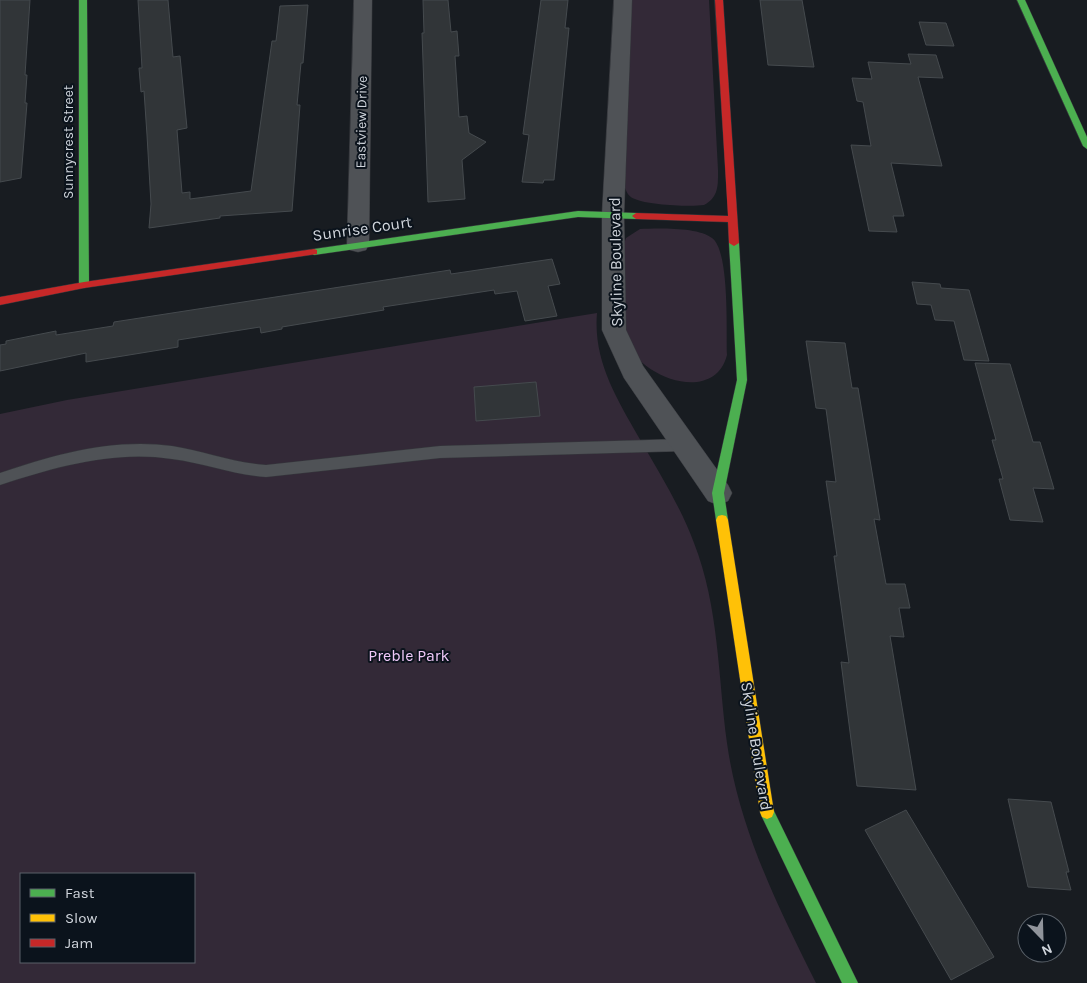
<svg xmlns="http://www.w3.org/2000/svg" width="1087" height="983" font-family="Karla,sans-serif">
  <rect width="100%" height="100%" fill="#181c21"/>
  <!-- green -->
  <path fill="#332937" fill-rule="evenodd" d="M632,0H709L718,170C718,185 719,197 704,205C690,207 647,205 635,199C629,197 627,193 625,188Z
    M640,229C657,228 699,227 712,238C730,251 726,332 727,355C714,406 636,377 625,337C623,329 625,318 625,310C624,288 624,266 624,244L626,238Z
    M597,313C593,360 616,397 638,436C658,471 680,505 694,543C719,607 718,676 727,743C739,829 778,907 816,983H0V414L67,400ZM21,874H194V962H21Z"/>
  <!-- building -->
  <path fill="#313538" stroke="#454a4e" d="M0,0H30L25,75H27L25,103H27L21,178L0,182Z
    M138,0H168L173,57L180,56L187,128L177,130L182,193L190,192V199L251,191L272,41H276L280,6L308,5L303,63H301L297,105H300L292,211L220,216V218L149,228L151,204L147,135L144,91L141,92L139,68H142Z
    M423,0H448L451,32L457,31L459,56H455L459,117L467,116L469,133L486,142L462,160L465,199L428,202L422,33H424Z
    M541,0H568L565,28H569L554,180H544L543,183L522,182L529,135L523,134Z
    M760,0H802L814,67L768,65Z
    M919,22L946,23L954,46L926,45Z
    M908,54L936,55L943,78L918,77L942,166L891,163L904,216H893L897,232L869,231L851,145L871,146L863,102L857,101L852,78L872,79L868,62L911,64Z
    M552,259L560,284L548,286L557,316L525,321L517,291L495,294L494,290L383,307L384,310L282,327V329L261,333L260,327L178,340V347L86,362V353L0,371V345L6,344V341L56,331V335L113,326L114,322L450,270L451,274Z
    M912,282L940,284L941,288L969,290L989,361L964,360L954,321L935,320L931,305L917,304Z
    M806,341L845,343L852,388H858L880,520L874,519L886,584H905L910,608H899L904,637L890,636L916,790L857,786L841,662L849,663L834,556H837L826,481L836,482L826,409L816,408Z
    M975,363L1010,364L1033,442H1040L1054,489L1033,488L1043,522L1010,520L999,479H1003L992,440H996Z
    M536,382L540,416L476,421L474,387Z
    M1008,799L1051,802L1069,872H1066L1071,890L1028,887Z
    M906,810L994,957L951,980L865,830Z"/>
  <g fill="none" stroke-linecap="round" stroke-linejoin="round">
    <defs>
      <path id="lane" d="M684,439L689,441L691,445L689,449L684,451L440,458L266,477C234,475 204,463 172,459C114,450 55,467 0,485V473C55,454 114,438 172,446C204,451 234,463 266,465L440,446Z"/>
      <path id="street" d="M354,0H372L369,244L366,250L358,252L350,250L347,244Z
        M614,0H632L624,214L626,330L643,366L728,485L732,493L728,501L718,505L708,501L624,378L602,330V214Z"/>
      <path id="fast" d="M79,0H87L89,285L84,288L79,285Z
        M1017,0H1025L1087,137V149L1083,146Z
        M578,211L636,213L640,216L636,219L578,217L314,255L309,252L314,249Z
        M734,240L739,243L747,380L724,493L728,520L726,524L722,525L718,524L716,520L712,493L737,380L729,243Z
        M767,805L772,807L858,983H842L762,817L760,812L762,807Z"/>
      <path id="slow" d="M722,515L726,516L728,520L774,812L772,817L767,819L762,817L760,812L716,520L718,516Z"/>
      <path id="jam" d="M715,0H723L739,243L734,246L729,243L728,222L636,219L632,216L636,213L728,216Z
        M314,249L317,250V254L84,288L0,305V297L84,282Z"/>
    </defs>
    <!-- lane casing -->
    <use href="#lane" stroke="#35373c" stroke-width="1"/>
    <!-- street casing -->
    <use href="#street" stroke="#35373c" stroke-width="1"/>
    <!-- fast casing -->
    <use href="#fast" stroke="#35373c" stroke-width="1"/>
    <!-- slow casing -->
    <use href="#slow" stroke="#35373c" stroke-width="1"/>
    <!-- jam casing -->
    <use href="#jam" stroke="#35373c" stroke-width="1"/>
    <!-- lane -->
    <use href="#lane" fill="#4f5256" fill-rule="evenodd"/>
    <!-- street -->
    <use href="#street" fill="#4f5256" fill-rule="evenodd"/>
    <!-- fast -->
    <use href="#fast" fill="#4caf50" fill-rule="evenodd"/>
    <!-- slow -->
    <use href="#slow" fill="#ffc107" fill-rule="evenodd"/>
    <!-- jam -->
    <use href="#jam" fill="#c62828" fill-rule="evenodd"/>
  </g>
  <g text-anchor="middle" stroke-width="4" stroke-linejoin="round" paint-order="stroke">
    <!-- far-street labels -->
    <g font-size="14" fill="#d0d5dc" stroke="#0b131c">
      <text transform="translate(361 122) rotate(-89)" y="5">Eastview Drive</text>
      <text transform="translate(68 142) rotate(-90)" y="5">Sunnycrest Street</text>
    </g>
    <!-- street labels -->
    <g font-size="16" fill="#d0d5dc" stroke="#0b131c">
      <text transform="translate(362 228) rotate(-8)" y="6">Sunrise Court</text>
      <text transform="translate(615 262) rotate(-91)" y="6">Skyline Boulevard</text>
      <text transform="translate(757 746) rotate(81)" y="6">Skyline Boulevard</text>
    </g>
    <!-- park labels -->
    <g font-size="16" fill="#efc8f8" stroke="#0b131c">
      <text x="409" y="661">Preble Park</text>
    </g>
  </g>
  <!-- legend -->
  <rect x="20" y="873" width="175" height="90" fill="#0b131c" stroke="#5a6169"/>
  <rect x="30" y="889" width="25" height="8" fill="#4caf50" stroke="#5a6169"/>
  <text x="65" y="898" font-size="15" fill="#d0d5dc">Fast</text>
  <rect x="30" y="914" width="25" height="8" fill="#ffc107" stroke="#5a6169"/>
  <text x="65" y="923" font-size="15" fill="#d0d5dc">Slow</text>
  <rect x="30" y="939" width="25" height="8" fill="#c62828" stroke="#5a6169"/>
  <text x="65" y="948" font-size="15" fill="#d0d5dc">Jam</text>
  <!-- north arrow -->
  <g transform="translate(1042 938) rotate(157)"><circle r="24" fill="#0b131c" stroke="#5a6169"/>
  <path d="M0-4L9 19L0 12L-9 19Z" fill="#90949b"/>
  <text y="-8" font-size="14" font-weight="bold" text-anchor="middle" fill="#d0d5dc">N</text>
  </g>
</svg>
